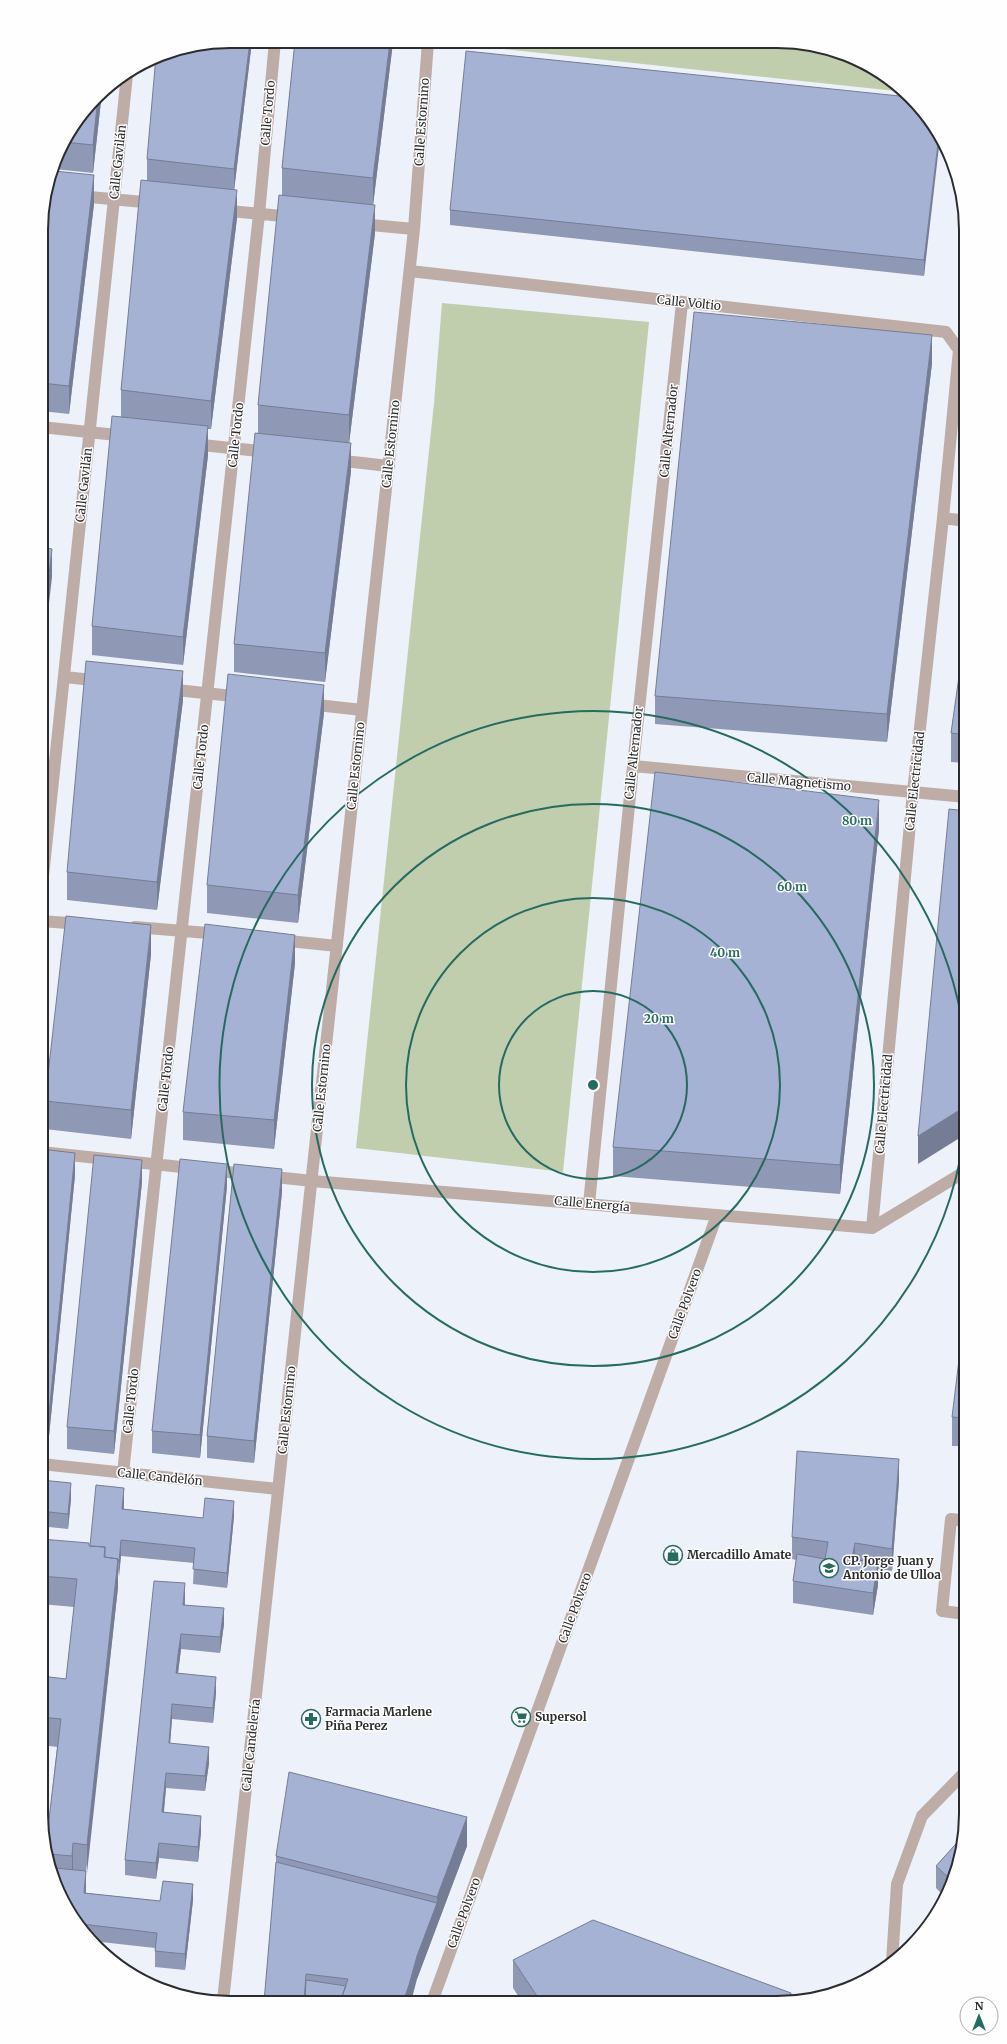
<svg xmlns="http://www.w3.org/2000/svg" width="1007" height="2044" font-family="Merriweather,serif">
  <rect width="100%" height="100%" fill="#edf1f9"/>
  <!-- green -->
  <path fill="#c0ceae" d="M476,43L813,45L861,61L905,92L476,46Z
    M442,303L649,322L563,1172L356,1148L434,403Z"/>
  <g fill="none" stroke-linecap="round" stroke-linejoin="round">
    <!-- lane -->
    <path stroke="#beaca6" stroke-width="12" d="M966,1614L942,1611L951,1519L966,1521"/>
    <!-- street -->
    <path stroke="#beaca6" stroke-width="12" d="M79,196L154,203
      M220,210L292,217
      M360,224L414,229
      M410,271L946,332L959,350
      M41,427L126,436
      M192,444L269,452
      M335,460L389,466
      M943,518L966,521
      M65,677L101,681
      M167,689L242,697
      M308,704L362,710
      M633,766L966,797
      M41,895L127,75
      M41,921L81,924
      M135,927L220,934
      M279,940L337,946
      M41,1152L312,1181L872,1228
      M589,1204L633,766L682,303
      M872,1228L913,792L943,518L959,350L966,337
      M872,1228L966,1171
      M41,1464L278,1489
      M123,1473L259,214L275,41
      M892,1962L897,1884L922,1816L966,1771
      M223,2001L414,229L428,42
      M432,2002L717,1215"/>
  </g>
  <!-- wall -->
  <path fill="#8f99b6" d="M252,41L234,190L237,218L211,429H208V455L183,665L92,655V626L121,417V390L147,181V159Z
    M295,41L393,42L373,204L375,233L349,443L351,471L325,682L234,672V644L258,433V405L282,195V168Z
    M102,92L93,173L54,169L61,146Z
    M934,125L924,276L450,225V210Z
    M94,204L69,414L41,411V218Z
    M932,363L887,742L655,724V696Z
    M966,627V763L951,762V733Z
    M183,700L157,910L67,900V872Z
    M324,713L298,923L207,913V885Z
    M879,829L840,1194L613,1176V1147Z
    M151,954L131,1139L45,1129V1101Z
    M295,963L274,1149L183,1140V1112Z
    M41,1149L75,1175L48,1446H41Z
    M142,1182L114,1454L67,1449V1427Z
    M227,1186L200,1458L152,1453V1431Z
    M282,1192L254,1463L207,1458V1436Z
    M966,1319V1446H952V1417Z
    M41,1480L71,1499L68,1529L49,1527L48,1540L90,1546L124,1503V1509L203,1518L234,1516L227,1588L193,1584L194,1563L121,1556L118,1577V1587L86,1873V1893L160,1901L193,1900L185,1970L155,1967V1948L92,1941L73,1919L51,1874L42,1818L49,1819L57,1747L41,1745V1676L66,1679L74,1607L41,1604Z
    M899,1481L892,1571L878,1569V1585L873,1615L793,1603V1581L796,1560L792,1559V1537Z
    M185,1599V1605L224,1624L220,1653L181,1649L178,1673L216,1693L213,1723L172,1719L170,1743L209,1763L205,1791L166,1788L164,1812L201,1832L198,1862L159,1858L156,1879L125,1875V1860Z
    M963,1836L952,1886L945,1897L936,1888V1866Z
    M467,1846L417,1979L264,2002L276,1862V1856Z
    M513,1960L777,2003L522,2002L513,1988Z"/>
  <!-- shaded-wall -->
  <path fill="#747d94" d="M250,41H252L234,191V169Z
    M390,42H393L373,206V178Z
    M102,92L93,173V145L98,97Z
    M939,135L940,138L924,276V260Z
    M94,175V204L69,414V386Z
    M237,190V218L211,429V401Z
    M375,205V233L349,444V415Z
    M932,335V363L887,742V714Z
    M208,426V455L183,665V637Z
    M351,443V471L325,682V653Z
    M52,549V577L41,673V644Z
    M183,671V700L157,910V882Z
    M324,685V713L298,923V895Z
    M879,800V829L840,1194V1165Z
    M151,925V954L131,1139V1110Z
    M295,935V963L274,1149V1120Z
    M966,1106V1134L918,1164V1136Z
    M75,1153V1175L48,1446V1424Z
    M142,1160V1182L114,1454V1431Z
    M227,1164V1186L200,1458V1435Z
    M282,1169V1192L254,1463V1441Z
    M899,1459V1481L892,1571V1549Z
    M71,1483V1499L68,1529V1514Z
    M124,1488V1503L122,1525V1509Z
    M234,1501V1516L227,1588V1573Z
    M49,1512V1527L45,1568V1553Z
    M121,1540V1556L119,1577V1562Z
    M855,1543V1566L852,1559Z
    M118,1559V1587L87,1873V1845Z
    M878,1563V1585L873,1615V1593Z
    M185,1583V1599L183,1621V1605Z
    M224,1608V1624L220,1653V1637Z
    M181,1634V1649L176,1689V1673Z
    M216,1677V1693L213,1723V1708Z
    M172,1704V1719L169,1758V1743Z
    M209,1747V1763L205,1791V1776Z
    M166,1773V1788L162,1828V1812Z
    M201,1816V1832L198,1862V1847Z
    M467,1817V1846L417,1979L411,2002H403L417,1956L437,1903V1897Z
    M73,1843V1871L72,1885V1856Z
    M159,1843V1858L156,1879V1863Z
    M86,1871V1887L84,1909V1893Z
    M193,1884V1900L185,1970V1954Z"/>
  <!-- building -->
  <path fill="#a6b2d4" stroke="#747d94" d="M230,41H250L234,169L147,159L156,56L158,55Z
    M295,41L390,42L373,178L282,168Z
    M466,51L909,97L934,125L939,135L924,260L450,210Z
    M98,97L93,145L64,142Z
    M54,171L94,175L69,386L41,383V218Z
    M141,180L237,190L211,401L121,390Z
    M279,195L375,205L349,415L258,405Z
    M694,312L932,335L887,714L655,696Z
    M112,416L208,426L183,637L92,626Z
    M255,433L351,443L325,653L234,644Z
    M41,547L52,549L41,644Z
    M966,627V735L951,733Z
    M86,661L183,671L157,882L67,872Z
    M228,674L324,685L298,895L207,885Z
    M655,772L879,800L840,1165L613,1147Z
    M949,809L966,811V1106L918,1136Z
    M66,916L151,925L131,1110L45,1101Z
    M205,924L295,935L274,1120L183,1112Z
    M41,1149L75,1153L48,1424L41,1423Z
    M94,1155L142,1160L114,1431L67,1427Z
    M180,1159L227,1164L200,1435L152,1431Z
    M234,1164L282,1169L254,1441L207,1436Z
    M964,1319H966V1418L952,1417Z
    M797,1451L899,1459L892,1549L855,1543L852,1559L878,1563L873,1593L793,1581L797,1554L825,1559L828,1542L792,1537Z
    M41,1480L71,1483L68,1514L49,1512L46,1539H41Z
    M96,1485L124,1488L122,1509L203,1518L205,1498L234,1501L227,1573L193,1569L195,1548L121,1540L119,1562L118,1559L105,1557V1547L90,1546Z
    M41,1539L89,1543V1546L105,1547L104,1557L118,1559L87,1845L73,1843L72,1856L48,1854L42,1818L49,1819L61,1719L41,1717V1676L66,1679L77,1579L41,1576Z
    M154,1581L185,1583L183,1605L224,1608L220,1637L181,1634L178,1655L176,1673L216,1677L213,1708L172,1704L169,1743L209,1747L205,1776L166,1773L162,1812L201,1816L198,1847L159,1843L156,1863L125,1860Z
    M289,1772L467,1817L437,1897L276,1856Z
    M963,1836L953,1882L936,1866Z
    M276,1862L437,1903L417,1956L409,1985L403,2002H340L348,1979L306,1974L304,2002H264Z
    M55,1868L86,1871L84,1893L160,1901L163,1881L193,1884L185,1954L155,1951L157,1933L82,1924L81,1928L73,1919L53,1879Z
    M593,1920L791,1993V2001L777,2003L541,2002L513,1960Z
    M306,1980L346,1986L340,2002H305Z"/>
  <!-- distance rings -->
  <g fill="none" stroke="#266b5f" stroke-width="2">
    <circle cx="593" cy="1085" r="94"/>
    <circle cx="593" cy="1085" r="187"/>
    <circle cx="593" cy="1085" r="281"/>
    <path d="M966 1118A374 374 0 1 1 966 1052"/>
  </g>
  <!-- icons -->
  <defs>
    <symbol id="shop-ring" viewBox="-11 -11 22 22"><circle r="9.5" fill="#fefefe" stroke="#266b5f" stroke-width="1.5"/><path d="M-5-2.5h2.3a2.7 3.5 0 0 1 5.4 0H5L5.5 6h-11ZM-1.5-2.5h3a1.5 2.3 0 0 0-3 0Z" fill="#266b5f"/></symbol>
    <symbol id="school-ring" viewBox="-11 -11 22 22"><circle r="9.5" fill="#fefefe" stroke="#266b5f" stroke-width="1.5"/><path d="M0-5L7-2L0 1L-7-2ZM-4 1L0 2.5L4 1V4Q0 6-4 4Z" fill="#266b5f"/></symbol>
    <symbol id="supermarket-ring" viewBox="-11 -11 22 22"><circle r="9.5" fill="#fefefe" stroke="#266b5f" stroke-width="1.5"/><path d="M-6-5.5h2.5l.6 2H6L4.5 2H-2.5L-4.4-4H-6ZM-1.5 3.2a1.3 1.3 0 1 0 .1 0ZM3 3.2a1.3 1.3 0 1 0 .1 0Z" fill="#266b5f"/></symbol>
    <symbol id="pharmacy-ring" viewBox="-11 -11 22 22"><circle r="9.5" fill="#fefefe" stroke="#266b5f" stroke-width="1.5"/><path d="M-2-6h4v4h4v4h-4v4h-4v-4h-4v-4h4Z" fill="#266b5f"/></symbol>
  </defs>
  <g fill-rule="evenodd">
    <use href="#shop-ring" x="662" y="1544" width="22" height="22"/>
    <use href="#school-ring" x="818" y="1557" width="22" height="22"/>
    <use href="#supermarket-ring" x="510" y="1706" width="22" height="22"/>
    <use href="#pharmacy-ring" x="300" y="1708" width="22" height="22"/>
  </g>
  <g text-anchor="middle" stroke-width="3" stroke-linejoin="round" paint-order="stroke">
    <!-- street labels -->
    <g font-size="12" fill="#2b2c2f" stroke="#fefefe">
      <text transform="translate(268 113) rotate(-85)" y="4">Calle Tordo</text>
      <text transform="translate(422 122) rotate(-86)" y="4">Calle Estornino</text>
      <text transform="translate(118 162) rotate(-84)" y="4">Calle Gavilán</text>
      <text transform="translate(689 303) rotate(6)" y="4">Calle Voltio</text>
      <text transform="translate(669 431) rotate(-84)" y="4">Calle Alternador</text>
      <text transform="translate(236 435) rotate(-84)" y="4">Calle Tordo</text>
      <text transform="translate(391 444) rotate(-84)" y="4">Calle Estornino</text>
      <text transform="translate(84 485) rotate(-84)" y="4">Calle Gavilán</text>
      <text transform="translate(634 753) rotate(-84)" y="4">Calle Alternador</text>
      <text transform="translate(201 757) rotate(-84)" y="4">Calle Tordo</text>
      <text transform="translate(356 766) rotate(-84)" y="4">Calle Estornino</text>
      <text transform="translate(915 781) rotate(-84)" y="4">Calle Electricidad</text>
      <text transform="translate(799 782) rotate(5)" y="4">Calle Magnetismo</text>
      <text transform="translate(166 1079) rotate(-84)" y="4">Calle Tordo</text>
      <text transform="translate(322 1088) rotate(-84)" y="4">Calle Estornino</text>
      <text transform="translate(884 1104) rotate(-85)" y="4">Calle Electricidad</text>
      <text transform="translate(592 1204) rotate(5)" y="4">Calle Energía</text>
      <text transform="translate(685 1304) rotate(-70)" y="4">Calle Polvero</text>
      <text transform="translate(131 1401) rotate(-84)" y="4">Calle Tordo</text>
      <text transform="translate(287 1410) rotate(-84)" y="4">Calle Estornino</text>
      <text transform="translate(160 1477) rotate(6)" y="4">Calle Candelón</text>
      <text transform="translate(575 1608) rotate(-70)" y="4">Calle Polvero</text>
      <text transform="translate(251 1745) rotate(-84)" y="4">Calle Candelería</text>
      <text transform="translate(464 1913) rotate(-70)" y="4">Calle Polvero</text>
    </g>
    <!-- poi labels -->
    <g font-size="12" font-weight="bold" fill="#2b2c2f" stroke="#fefefe" text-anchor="start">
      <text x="687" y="1559">Mercadillo Amate</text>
      <text x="843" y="1565">CP. Jorge Juan y<tspan x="843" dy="14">Antonio de Ulloa</tspan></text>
      <text x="325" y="1716">Farmacia Marlene<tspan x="325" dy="14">Piña Perez</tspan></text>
      <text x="535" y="1721">Supersol</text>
    </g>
  </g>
  <!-- crop -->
  <path d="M0 0H1007V2044H0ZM230 48H777A182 182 0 0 1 959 230V1814A182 182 0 0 1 777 1996H230A182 182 0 0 1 48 1814V230A182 182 0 0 1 230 48Z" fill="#fefefe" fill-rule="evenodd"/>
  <path fill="none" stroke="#2b2c2f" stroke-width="2" d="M230 48H777A182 182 0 0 1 959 230V1814A182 182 0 0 1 777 1996H230A182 182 0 0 1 48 1814V230A182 182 0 0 1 230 48Z"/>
  <circle cx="593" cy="1085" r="6" fill="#266b5f" stroke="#fefefe" stroke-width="2"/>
  <g font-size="12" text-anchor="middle" font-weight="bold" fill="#266b5f" stroke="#fefefe" stroke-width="3" stroke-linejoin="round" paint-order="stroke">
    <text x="857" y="825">80 m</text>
    <text x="792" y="891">60 m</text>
    <text x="725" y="957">40 m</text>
    <text x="659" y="1023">20 m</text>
  </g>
  <!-- north arrow -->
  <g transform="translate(979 2016)"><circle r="19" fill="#fefefe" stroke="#aaaaab"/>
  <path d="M0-3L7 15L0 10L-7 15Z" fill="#266b5f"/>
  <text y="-6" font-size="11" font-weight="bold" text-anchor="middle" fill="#2b2c2f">N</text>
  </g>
</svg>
